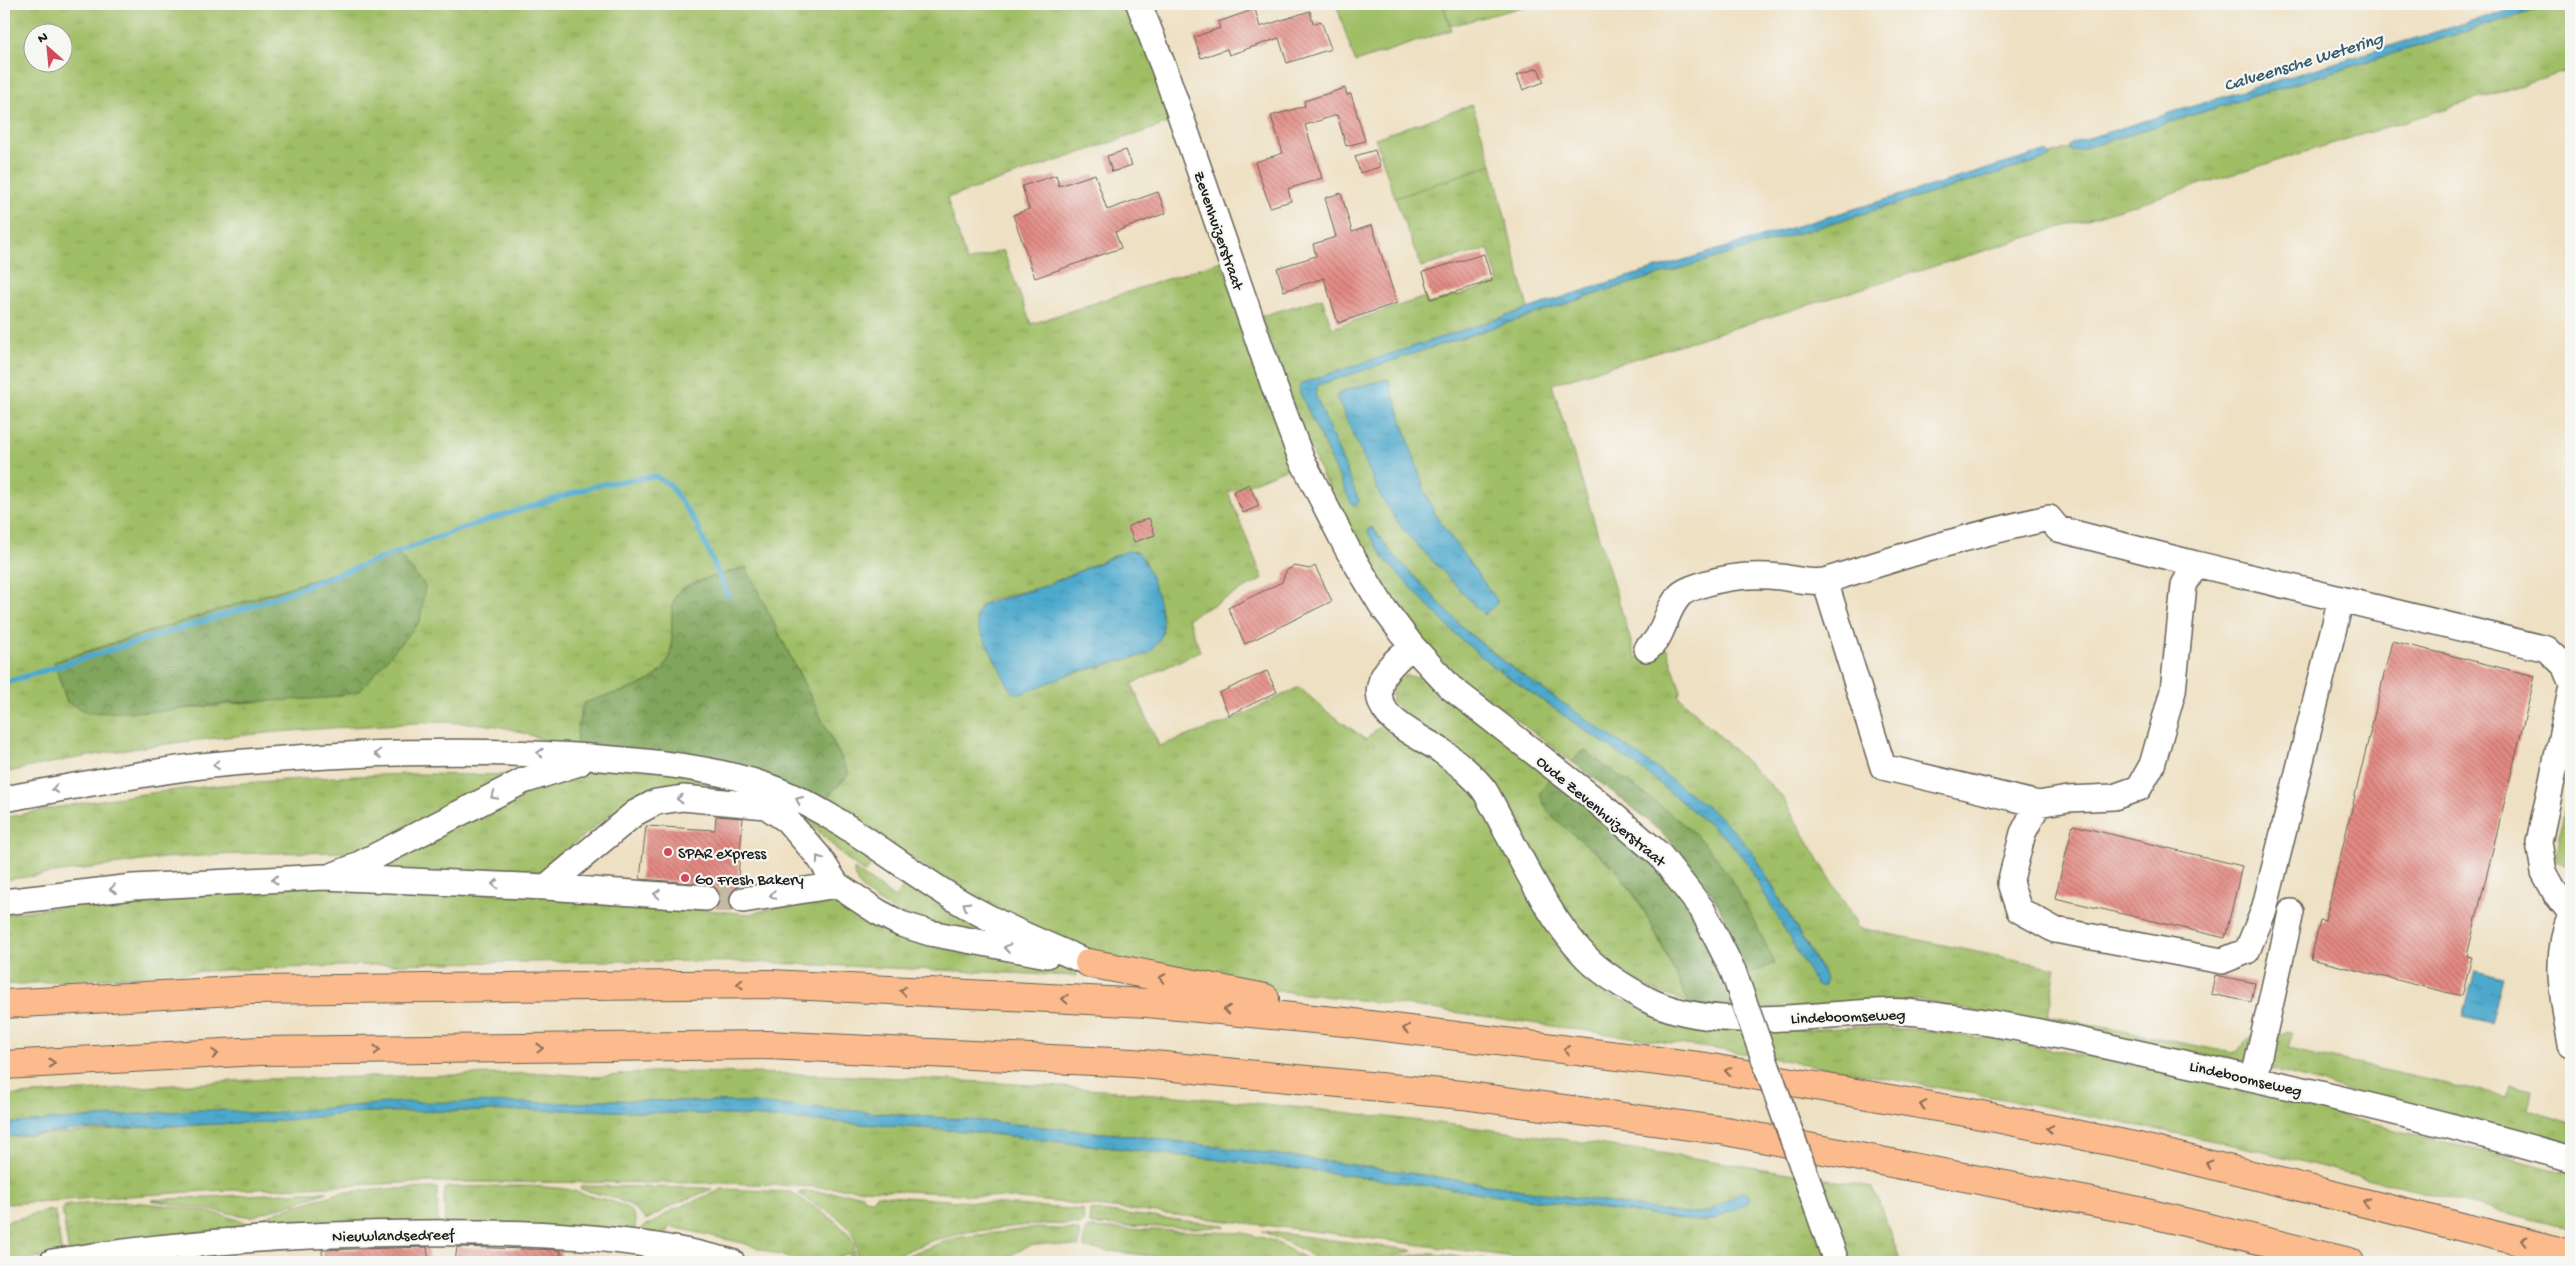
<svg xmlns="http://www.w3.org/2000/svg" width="2575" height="1266" font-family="'Gochi Hand',sans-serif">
  <defs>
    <pattern id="grass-tufts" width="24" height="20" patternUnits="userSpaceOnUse" patternTransform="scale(1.25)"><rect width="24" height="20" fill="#a0be66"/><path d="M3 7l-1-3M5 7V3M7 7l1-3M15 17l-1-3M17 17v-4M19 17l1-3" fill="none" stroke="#89a358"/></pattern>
    <pattern id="forest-crowns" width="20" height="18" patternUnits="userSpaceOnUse" patternTransform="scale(1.25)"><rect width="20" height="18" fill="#80a55b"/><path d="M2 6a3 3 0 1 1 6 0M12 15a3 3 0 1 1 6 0" fill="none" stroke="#68864a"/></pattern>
    <pattern id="water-ripples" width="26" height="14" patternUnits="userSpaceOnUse" patternTransform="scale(1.25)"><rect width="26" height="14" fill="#4ea9cc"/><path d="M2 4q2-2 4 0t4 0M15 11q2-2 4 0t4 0" fill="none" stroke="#4089a5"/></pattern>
    <pattern id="building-back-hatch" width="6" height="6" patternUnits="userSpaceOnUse" patternTransform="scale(1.25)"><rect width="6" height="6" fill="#e38a83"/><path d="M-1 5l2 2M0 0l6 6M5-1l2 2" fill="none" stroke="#b7706a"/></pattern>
  </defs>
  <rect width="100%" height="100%" fill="#f6f6f2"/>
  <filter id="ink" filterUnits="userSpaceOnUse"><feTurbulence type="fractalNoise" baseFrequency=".02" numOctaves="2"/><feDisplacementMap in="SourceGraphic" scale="10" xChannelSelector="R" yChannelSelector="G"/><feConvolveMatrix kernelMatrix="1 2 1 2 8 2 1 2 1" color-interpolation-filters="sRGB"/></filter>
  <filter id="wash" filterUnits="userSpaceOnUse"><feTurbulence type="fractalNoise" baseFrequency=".0096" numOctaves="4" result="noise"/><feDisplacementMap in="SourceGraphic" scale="20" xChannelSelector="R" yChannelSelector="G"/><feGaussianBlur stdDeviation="1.12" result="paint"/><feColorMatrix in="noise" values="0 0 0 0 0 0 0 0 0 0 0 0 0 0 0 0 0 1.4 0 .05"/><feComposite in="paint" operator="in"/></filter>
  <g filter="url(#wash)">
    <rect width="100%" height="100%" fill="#eee0c2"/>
    <!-- grass -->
    <path fill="url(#grass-tufts)" stroke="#5e6d41" fill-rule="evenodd" d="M4,4H1130L1175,121L947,198L967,262L1003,250L1031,324L1221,261L1294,466L1228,492L1263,579L1188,618L1200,651L1132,684L1159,746L1230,721L1299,687L1326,711L1366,739L1381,725L1453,768L1472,787L1558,940L1577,969L1604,995L1720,1028L1779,1031L1864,1027L1908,1029L1998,1040L2060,1051L2174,1074L2571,1174V1229L2243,1147L2031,1104L1749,1054L1404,1005L1295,993L1146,967L1035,933L821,804L849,774L746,567C730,572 696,580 683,588C659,604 683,644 667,665C651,687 607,697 581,707L576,750C545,742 513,726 481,724C437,720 392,725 349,727C233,734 117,747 4,773ZM32,32H62V62H32ZM397,553L425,586L376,671L360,691L163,711L67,702L54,662ZM1118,554L1144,560L1151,579L1163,632L1148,654L1011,690L978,627L987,601L1045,586Z
      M1443,4H1534L1450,26Z
      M2555,4H2571V70L1552,384L1636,658L1667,649L1681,691L1678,696L1780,794L1856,922L1855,927L2056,968L2048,1016L2233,1053C2242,1049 2245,1039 2252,1036L2244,1065L1918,1000L1761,1010L1747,974L1775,963L1732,882L1718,861L1689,829L1583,750L1572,762L1453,671L1419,638L1386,596L1329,491L1306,439L1261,316L1322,298L1332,328L1425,297L1428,304L1499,283L1488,249L1421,267L1395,198L1492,164L1528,309L1302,383L1300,393L1351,502L1356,506L1359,501L1315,394L1317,385L1602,292L2049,158L2050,154L2069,148L2072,152ZM1388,379L1426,494L1437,518L1497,602L1484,615L1404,531L1381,497L1337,396L1349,389ZM1372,527L1391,552L1466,631L1755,856L1826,979L1822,987L1747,863L1728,840L1643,770L1494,667L1457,636L1431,607Z
      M1406,676L1420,677L1431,683L1551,775L1548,813L1618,871L1647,916L1690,1004L1648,988L1609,963L1565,919L1496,794L1415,727L1392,701V690L1397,680Z
      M2571,762V867L2555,861Z
      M614,768C681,769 748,781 808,811C842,828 872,852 903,874C944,902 987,924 1032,945C1004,940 975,938 948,931C922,924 852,900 854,869L895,898L903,887L871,865L865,873C827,848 804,801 754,799V790C713,787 673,779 634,795L561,854L560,867L547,875L533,878L392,873L386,863V858C459,820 531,776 614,768Z
      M410,774L512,775L369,852L258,853L164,858L4,880V818C137,789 274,778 410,774Z
      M316,885L577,897L749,914L822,896L842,903L927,942L1078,968L1076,976L750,962L615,961L432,963L224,970L4,985V914L117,899Z
      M2288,1030L2292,1033L2288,1049L2506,1097L2509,1085L2532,1090L2528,1110L2571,1123V1152L2273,1070L2270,1063L2276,1038Z
      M650,1072C1061,1073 1469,1118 1873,1187L1901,1262H1553L1281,1227L1068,1203L947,1193L729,1183L431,1182L207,1191L4,1204V1137L364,1112L583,1110L734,1115L965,1131L1308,1170L1696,1221L1705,1222L1749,1202L1743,1191L1708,1212L1684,1214L1375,1168L1144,1137L993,1122L739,1102L599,1100L585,1103L53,1120L4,1124V1096L266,1079L547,1073L596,1077Z
      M581,1186L704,1188L712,1189L675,1204L646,1220L630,1205L617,1199L580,1189Z
      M448,1187C484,1187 520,1184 556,1188C566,1188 576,1192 586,1195C605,1200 647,1205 633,1233L445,1227L444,1189Z
      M387,1189L437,1188L438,1227L255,1231L254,1225L258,1220L290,1207L343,1192Z
      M723,1189L791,1192L834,1220L849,1234L854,1244V1258L849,1256L850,1253L829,1260L833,1262H801L742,1243L669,1226L666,1240L638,1232L643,1226L653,1223L672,1210Z
      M800,1191L861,1194L864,1199L874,1200L876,1195L1084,1210L1083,1222L1080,1225L1037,1224L967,1232L931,1241L879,1262H856C863,1221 826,1213 799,1194Z
      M303,1192H328L251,1217L151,1200Z
      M112,1202C147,1201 212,1210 245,1222L250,1231L69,1254L62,1209L67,1205Z
      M50,1210L55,1211L62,1255L4,1262V1222Z
      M1090,1210L1224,1225L1225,1227L1196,1228L1092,1225L1089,1223Z
      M1036,1228L1078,1230L1080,1234L1079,1247L1047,1244L1028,1246L999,1262H888L955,1238Z
      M1088,1228L1244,1233L1274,1241L1312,1262H1202L1084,1248V1232Z
      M1262,1231L1411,1250L1413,1251L1394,1256L1345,1262H1319L1303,1250Z
      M1420,1254H1435L1504,1262H1368Z"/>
    <!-- forest -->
    <path fill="url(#forest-crowns)" stroke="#4e603c" d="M398,553L425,586L420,621L360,691L327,698L230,703L163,711L88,713L67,702L54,662Z
      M746,567L849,774L821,804L576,750L578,725L584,703C607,693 639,691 658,674C686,651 658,602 684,588C702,578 726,574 746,567Z
      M1584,750C1618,776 1655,800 1688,828C1729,862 1751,917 1775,963L1747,974C1737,948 1727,920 1713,896C1680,840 1624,800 1572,762Z
      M1551,775C1601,815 1653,854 1690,908C1709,935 1722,978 1733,1010L1690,1004C1668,960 1642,891 1605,859C1589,845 1541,815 1540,793Z"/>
    <!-- pitch -->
    <path fill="#a0be66" stroke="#5e6d41" d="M1347,4H1443L1451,30L1355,62L1337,7Z
      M1472,105L1492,164L1395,198L1375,138Z"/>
    <!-- water -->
    <path fill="url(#water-ripples)" stroke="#356274" d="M2527,4H2555L2072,152L2070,150V145L2072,143Z
      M2047,151L2050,154L2049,158L1602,292L1318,385L1315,394L1359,501L1356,506L1351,503L1300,393L1299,386L1302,383L1597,286Z
      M1388,379L1426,494L1437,518L1498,602L1484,615L1404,531L1381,497L1336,396L1349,389Z
      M1372,527L1391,552L1466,631L1505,663L1648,762L1718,815L1738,835L1755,856L1826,980L1822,987L1816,985L1747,863L1728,840L1643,770L1494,667L1457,636L1385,560L1368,533V529Z
      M1127,551L1138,552C1150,568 1165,611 1162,631C1162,639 1153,648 1148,654L1072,673L1021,694L1011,691L978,627L976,617L981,605L1045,586Z
      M2475,970L2503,977L2491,1024L2463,1017Z
      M599,1100L739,1102L993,1122L1144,1137L1375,1168L1684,1214L1708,1212L1743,1191L1750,1197L1749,1202L1712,1220L1696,1221L1308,1170L965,1131L734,1115L583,1110L364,1112L266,1122L75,1130L4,1137V1124L194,1110H227L257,1114L400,1102L585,1103Z"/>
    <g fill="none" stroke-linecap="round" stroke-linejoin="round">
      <!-- stream -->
      <path stroke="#4ea9cc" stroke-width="5.5" d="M4,683L249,607L463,528L598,485L655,476L670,485L697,525L728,596"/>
    </g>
    <g id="blocks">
      <!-- building -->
      <path fill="url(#building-back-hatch)" d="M1255,9L1260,27L1310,11L1313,24L1321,21L1331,49L1287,63L1279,38L1229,55L1227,49L1201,58L1194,37L1220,28L1218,22Z
        M1538,68L1544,82L1523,90L1517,75Z
        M1345,88L1347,95L1351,94L1365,141L1346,146L1337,115L1305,125L1322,178L1288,189L1291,201L1270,207L1255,162L1283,153L1271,116L1305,106L1304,101Z
        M1126,150L1132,165L1112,172L1107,156Z
        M1375,150L1380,167L1360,173L1355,156Z
        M1095,174L1107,210L1158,192L1166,213L1115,232L1121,248L1035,278L1013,215L1029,209L1022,186L1056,175L1059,186Z
        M1341,193L1352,232L1372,225L1397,303L1338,323L1324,278L1284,291L1277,268L1316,256L1313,244L1336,237L1325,198Z
        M1484,254L1492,281L1431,299L1423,272Z
        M1249,484L1259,506L1243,513L1233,492Z
        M1149,518L1155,535L1134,542L1128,526Z
        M1294,566L1310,569L1315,566L1332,601L1245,644L1228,608L1282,582L1286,571Z
        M2392,641L2535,676L2467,956L2472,957L2462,996L2311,959L2320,920L2325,921Z
        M1267,671L1277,692L1229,715L1219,693Z
        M716,816L743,818L737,887L729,895L732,909L716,908L720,899L719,892L714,886L707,884L640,879L646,826L715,830Z
        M2073,825L2242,866L2225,938L2055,898Z
        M2215,975L2255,983L2251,1002L2211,994Z
        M427,1247L429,1262H323L322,1250Z
        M457,1247L561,1250L560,1262H455Z"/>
    </g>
  </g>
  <g filter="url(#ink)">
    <use href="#blocks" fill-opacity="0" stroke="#666156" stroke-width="1"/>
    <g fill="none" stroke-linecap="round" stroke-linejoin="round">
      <!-- minor-tunnel -->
      <path stroke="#c4b9a1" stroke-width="25" stroke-dasharray="25 12" stroke-linecap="butt" d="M706,898L743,900"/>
      <defs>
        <path id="minor" d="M1139,4L1165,71L1274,386L1301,458L1348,550L1382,606L1412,646L1450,687L1593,798L1660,855L1702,909L1733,971
          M1825,581L1883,767L2038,804
          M2341,599L2264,910L2247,951L2222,961L2055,930L2019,910L2010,883L2023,833L2038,804L2068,799L2114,797L2139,788L2152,765L2173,691L2184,585L2196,564L2547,649L2564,665L2571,682
          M1412,646C1402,655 1389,665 1383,677C1365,717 1418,734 1443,752C1459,764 1473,775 1485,791C1515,844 1544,914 1586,957C1602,974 1626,988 1646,999C1710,1032 1806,1015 1875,1012C1899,1010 1923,1013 1948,1017C2022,1026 2096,1044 2169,1060C2304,1089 2438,1121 2571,1159
          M1647,649C1665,637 1664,611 1680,595C1686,589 1696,587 1704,584C1729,576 1754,574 1780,577C1796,579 1809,583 1825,581C1899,557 1973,534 2049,518L2058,529L2196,564
          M2571,691L2539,842L2544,872L2556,894L2571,913
          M4,799C69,787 135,774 201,766C330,753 460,747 589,757C653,762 720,767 780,791C842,817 893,861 950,896C994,923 1042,943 1089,963
          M334,875L352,868L523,781L579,763
          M546,887L635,813L656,802L683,798L766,806L787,820L819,857L837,885L878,912L901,924L930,933L1047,955
          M743,900L837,885
          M4,902L133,887L324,877L546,887L706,898
          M2571,915C2553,957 2563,1000 2571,1044
          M2254,1078L2291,912
          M1830,1244L1836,1262
          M52,1262C173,1243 295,1234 417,1233C524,1232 629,1234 732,1262"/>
        <path id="highway" d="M1089,963L1265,998
          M4,1004L251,990L770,984L1147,1003L1345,1022L1706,1067L1971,1113L2139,1147L2571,1254
          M4,1065L259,1051L768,1045L1133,1063L1462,1095L1726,1131L2139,1211L2350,1262"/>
      </defs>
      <!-- minor casing -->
      <use href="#minor" stroke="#666156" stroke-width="28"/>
      <!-- highway casing -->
      <use href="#highway" stroke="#666156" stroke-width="30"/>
      <!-- minor -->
      <use href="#minor" stroke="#fff" stroke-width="25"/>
      <!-- highway -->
      <use href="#highway" stroke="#fbbb8c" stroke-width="28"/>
      <defs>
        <path id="minor-bridge" d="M1733,971L1830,1244"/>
      </defs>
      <!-- minor-bridge casing -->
      <use href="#minor-bridge" stroke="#666156" stroke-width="28" stroke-linecap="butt"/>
      <!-- minor-bridge -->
      <use href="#minor-bridge" stroke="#fff" stroke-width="25"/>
    </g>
    <!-- one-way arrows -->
    <defs><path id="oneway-chevron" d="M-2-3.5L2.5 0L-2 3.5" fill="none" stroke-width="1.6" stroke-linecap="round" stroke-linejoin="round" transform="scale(1.25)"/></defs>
    <g stroke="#999">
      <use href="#oneway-chevron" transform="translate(540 753) rotate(-176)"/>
      <use href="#oneway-chevron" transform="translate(378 754) rotate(178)"/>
      <use href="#oneway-chevron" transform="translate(216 765) rotate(175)"/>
      <use href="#oneway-chevron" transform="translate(55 789) rotate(170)"/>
      <use href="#oneway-chevron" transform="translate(494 796) rotate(153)"/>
      <use href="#oneway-chevron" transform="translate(680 799) rotate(179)"/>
      <use href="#oneway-chevron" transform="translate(799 800) rotate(-155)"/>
      <use href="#oneway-chevron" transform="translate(819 859) rotate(-126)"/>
      <use href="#oneway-chevron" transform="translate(275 880) rotate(177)"/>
      <use href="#oneway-chevron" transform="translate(495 884) rotate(-178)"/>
      <use href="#oneway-chevron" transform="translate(113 889) rotate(173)"/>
      <use href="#oneway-chevron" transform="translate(657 894) rotate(-176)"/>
      <use href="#oneway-chevron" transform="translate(773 895) rotate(170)"/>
      <use href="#oneway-chevron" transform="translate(966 905) rotate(-150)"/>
      <use href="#oneway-chevron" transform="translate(1007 948) rotate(-170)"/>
    </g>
    <g stroke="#8c6c54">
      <use href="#oneway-chevron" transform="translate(1162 978) rotate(-168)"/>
      <use href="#oneway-chevron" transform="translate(740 984) rotate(179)"/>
      <use href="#oneway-chevron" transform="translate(903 991) rotate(-177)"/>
      <use href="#oneway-chevron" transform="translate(1065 999) rotate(-177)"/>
      <use href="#oneway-chevron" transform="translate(1227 1010) rotate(-174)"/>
      <use href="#oneway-chevron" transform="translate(1406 1029) rotate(-173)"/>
      <use href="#oneway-chevron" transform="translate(540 1048) rotate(-1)"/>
      <use href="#oneway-chevron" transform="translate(377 1050) rotate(-1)"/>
      <use href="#oneway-chevron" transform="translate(1567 1050) rotate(-173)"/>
      <use href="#oneway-chevron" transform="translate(215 1054) rotate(-3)"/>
      <use href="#oneway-chevron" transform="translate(52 1063) rotate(-3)"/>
      <use href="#oneway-chevron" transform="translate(1728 1071) rotate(-170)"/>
      <use href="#oneway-chevron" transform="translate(1923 1105) rotate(-170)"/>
      <use href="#oneway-chevron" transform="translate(2050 1129) rotate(-169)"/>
      <use href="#oneway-chevron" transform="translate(2209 1164) rotate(-166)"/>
      <use href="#oneway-chevron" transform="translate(2366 1202) rotate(-166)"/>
      <use href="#oneway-chevron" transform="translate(2524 1241) rotate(-166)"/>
    </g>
  </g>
  <!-- markers -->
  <g fill="#d1495b" stroke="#f6f6f2" stroke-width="2">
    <circle cx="668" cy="852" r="5"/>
    <circle cx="685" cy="878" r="5"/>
  </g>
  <g text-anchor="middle" stroke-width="4.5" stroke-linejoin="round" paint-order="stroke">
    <!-- street labels -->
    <g font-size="16" fill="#1c1c1c" stroke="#f6f6f2">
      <text transform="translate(1220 230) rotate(71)" y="6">Zevenhuizerstraat</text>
      <text transform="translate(1602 810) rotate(40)" y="6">Oude Zevenhuizerstraat</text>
      <text transform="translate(1848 1015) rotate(-2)" y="6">Lindeboomseweg</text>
      <text transform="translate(2246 1077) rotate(13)" y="6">Lindeboomseweg</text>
      <text transform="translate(393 1234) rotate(-1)" y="6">Nieuwlandsedreef</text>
    </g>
    <!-- poi labels -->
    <g font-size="16" fill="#1c1c1c" stroke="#f6f6f2" text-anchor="start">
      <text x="678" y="858">SPAR express</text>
      <text x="695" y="884">Go Fresh Bakery</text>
    </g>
    <!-- water labels -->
    <g font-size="18" font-style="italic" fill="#325b6b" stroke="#f6f6f2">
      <text transform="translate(2303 61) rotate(-17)" y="6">Calveensche Wetering</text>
    </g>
  </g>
  <!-- margin -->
  <rect width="2575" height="1266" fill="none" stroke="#f6f6f2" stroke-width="20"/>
  <!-- north arrow -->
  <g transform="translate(48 48) rotate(333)"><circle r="24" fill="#f6f6f2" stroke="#9f9f9c"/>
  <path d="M0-4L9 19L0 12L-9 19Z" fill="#d1495b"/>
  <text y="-8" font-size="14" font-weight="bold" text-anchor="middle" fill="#1c1c1c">N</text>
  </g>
</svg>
